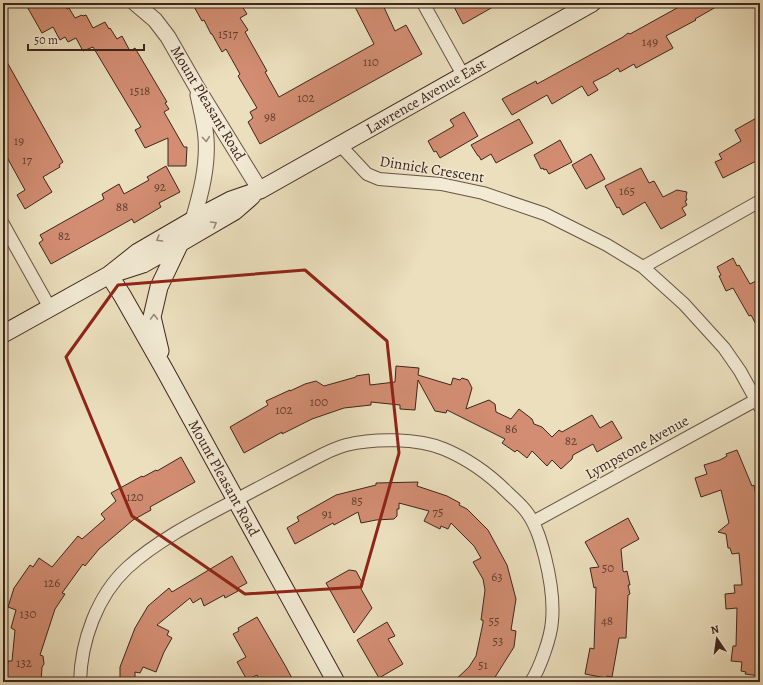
<svg xmlns="http://www.w3.org/2000/svg" width="763" height="685" font-family="Alegreya,serif">
  <rect width="100%" height="100%" fill="#ebdfbd"/>
  <filter id="stains"><feTurbulence type="fractalNoise" baseFrequency=".005" numOctaves="4"/><feColorMatrix values="0 0 0 0 .2 0 0 0 0 .09 0 0 0 0 .02 0 0 0 .5 -.17"/></filter>
  <radialGradient id="worn" r=".72"><stop offset=".6" stop-color="#630" stop-opacity="0"/><stop offset="1" stop-color="#630" stop-opacity=".3"/></radialGradient>
  <!-- building -->
  <path fill="#d28d72" stroke="#3e251d" d="M25,3L65,4L67,9L69,8L75,18L82,15L83,16L86,15L93,28L105,22L109,29L110,28L117,39L122,36L130,51L135,48L167,102L165,103L169,109L164,112L184,147H187L186,166H168V138L145,148L135,130L141,127L93,47L83,51L76,38L68,42L65,37L60,40L53,27L42,33Z
    M192,3H240L247,14L240,18L248,30L245,32L267,71L265,72L279,97L374,44L353,3H382L395,31L406,25L422,54L260,144L248,122L253,118L250,112L257,108L238,76L240,74L226,49L222,52L212,34H211L204,20L202,21Z
    M452,3H500L463,24Z
    M686,3H723L695,19L696,20L666,36L673,48L636,68L634,64L620,72L618,68L607,75L593,82L598,90L588,96L582,86L552,104L547,95L512,115L502,99L536,81L537,84L623,37L628,33L630,34Z
    M3,55L63,162L59,165L60,167L43,177L52,192L25,209L17,195L25,190L3,150Z
    M464,112L478,136L440,158L436,151L434,152L428,141L454,126L450,120Z
    M760,116V159L723,178L715,162L722,159L719,154L741,141L735,130Z
    M519,119L533,143L496,163L491,154L481,160L479,156H478L471,145Z
    M560,140L572,162L549,174L546,169L544,170L543,168L541,169L534,155Z
    M591,154L605,179L586,189L572,165Z
    M166,166L180,192L159,203L161,207L134,223L132,219L51,264L39,243L43,240L40,235L104,199L102,194L119,184L124,194L149,180L147,177Z
    M641,168L649,183L654,181L663,197L677,190L687,192L686,197L687,200L685,201L687,205L682,208L686,215L661,229L645,202L623,215L619,207L617,208L605,186Z
    M733,258L737,266L739,265L750,284L760,279V332L751,315L749,316L733,288L726,291L719,276L721,275L717,267Z
    M396,366L419,368L418,375L451,385L453,378L460,380L462,378L468,380L472,388L466,409L489,400L495,404L496,412L511,419L519,409L532,419L534,424L542,427L552,437L559,430L562,432L592,415L600,428L612,421L622,438L597,452L593,444L573,455L572,459L561,469L552,460L547,466L532,451L527,458L517,450L515,452L502,443L505,439L447,410L446,413L435,411L418,380L415,410L400,409V405L371,402V405L344,408L312,419L282,434V432L244,453L230,427L268,405L266,401L290,390V391L305,384L316,381L324,386L356,377V376L369,374L370,385L395,382Z
    M737,450L752,486L754,485L760,517V676L745,674L746,672L741,671L742,662L731,661L733,646H736L737,608L726,609L725,594L735,593L734,585H742L739,553L732,554L730,548H728L726,534L718,532L729,523L721,490L701,497L695,478L707,474L704,465L720,460L727,456L726,454Z
    M181,457L195,482L150,507L151,510L133,520L99,549L85,566L83,564L62,593L65,594L55,609L40,655L43,656L44,664L42,667L41,682H18L6,680L8,661H12L15,630L11,628L16,610L8,607L14,588L30,565L33,567L39,558L52,567L78,536L82,539L105,519L101,514L116,501L111,493L142,476L143,477L156,470L157,471Z
    M418,482L417,486L447,496L460,503L459,505L467,509L488,530L507,565L516,599L511,630L516,631L514,647L492,682H453L469,667L476,656L483,623V620H481L485,590L483,579L473,562L481,558L474,546L451,523L448,529L441,526L440,529L424,521L429,511L399,503V509H397V516L394,519L376,520L361,523L358,512L334,525L333,523L295,544L287,528L299,521L297,517L336,495L376,485V483Z
    M628,518L639,539L621,549L623,571L624,572L627,571L630,585H628L630,594L628,595L626,638H619L612,677L607,676L606,678L585,674L590,648L594,649L596,587L594,588L590,568L599,567L585,542Z
    M232,556L247,583L236,589L238,591L225,598L224,595L204,606L201,598L193,603L190,598L157,625L169,631L167,635L172,638L164,652L156,672L143,667L140,673L135,672V682H120V667L135,628L148,606L169,588L172,592Z
    M349,570L356,571L363,584L361,589L372,608L354,633L326,583Z
    M257,617L286,667L294,682H261L257,675L247,680L237,662L246,657L233,634L239,631L238,628Z
    M387,622L395,636L388,639L403,664L379,678L357,640Z"/>
  <g fill="none" stroke-linecap="round" stroke-linejoin="round">
    <defs>
      <path id="minor" d="M423,3L463,75
        M340,145L367,174L379,179L441,184L483,193L545,214L607,245L643,267L684,304L724,348L740,371L760,407
        M3,224L50,308
        M643,267L760,201
        M533,522L756,400
        M80,682C81,641 97,596 127,568C161,537 206,516 247,494C266,484 285,474 304,464C318,457 331,449 346,445C374,438 418,438 444,449C468,459 489,474 507,492C514,499 523,506 528,514C537,527 541,542 545,557C550,577 554,600 552,621C551,637 540,668 531,682"/>
      <path id="tertiary" d="M135,3L155,20L168,37L196,86L260,190
        M193,220C201,193 208,166 206,138C205,124 201,109 198,95"/>
      <path id="secondary" d="M109,275L138,252L193,220L231,200L260,190L592,3
        M109,275L122,295L164,369L336,682
        M3,334L109,275L143,264L180,243L235,211L252,196
        M160,351L152,317L159,287L180,243"/>
    </defs>
    <!-- minor casing -->
    <use href="#minor" stroke="#695445" stroke-width="14"/>
    <!-- tertiary casing -->
    <use href="#tertiary" stroke="#695445" stroke-width="17"/>
    <!-- secondary casing -->
    <use href="#secondary" stroke="#3e251d" stroke-width="19"/>
    <!-- minor -->
    <use href="#minor" stroke="#f2ead4" stroke-width="12"/>
    <!-- tertiary -->
    <use href="#tertiary" stroke="#f2ead4" stroke-width="15"/>
    <!-- secondary -->
    <use href="#secondary" stroke="#f2ead4" stroke-width="17"/>
  </g>
  <!-- one-way arrows -->
  <defs><path id="oneway-chevron" d="M-2-3.5L2.5 0L-2 3.5" fill="none" stroke-width="1.6" stroke-linecap="round" stroke-linejoin="round"/></defs>
  <g stroke="#988878">
    <use href="#oneway-chevron" transform="translate(206 139) rotate(85)"/>
    <use href="#oneway-chevron" transform="translate(214 224) rotate(-30)"/>
    <use href="#oneway-chevron" transform="translate(159 239) rotate(150)"/>
    <use href="#oneway-chevron" transform="translate(154 317) rotate(-90)"/>
  </g>
  <!-- marked area -->
  <path fill="none" stroke="#8f2418" stroke-width="3" stroke-linejoin="round" d="M305,270L387,341L399,453L361,587L245,594L132,516L66,357L118,285Z"/>
  <g text-anchor="middle" stroke-width="3" stroke-linejoin="round" paint-order="stroke">
    <!-- number labels -->
    <g font-size="13" fill="#633f32">
      <text x="228" y="38">1517</text>
      <text x="650" y="46">149</text>
      <text x="371" y="66">110</text>
      <text x="140" y="95">1518</text>
      <text x="306" y="102">102</text>
      <text x="270" y="121">98</text>
      <text x="19" y="145">19</text>
      <text x="27" y="164">17</text>
      <text x="160" y="191">92</text>
      <text x="627" y="195">165</text>
      <text x="122" y="211">88</text>
      <text x="64" y="240">82</text>
      <text x="319" y="406">100</text>
      <text x="284" y="414">102</text>
      <text x="511" y="433">86</text>
      <text x="571" y="445">82</text>
      <text x="135" y="501">120</text>
      <text x="357" y="505">85</text>
      <text x="438" y="516">75</text>
      <text x="327" y="518">91</text>
      <text x="608" y="572">50</text>
      <text x="497" y="581">63</text>
      <text x="52" y="587">126</text>
      <text x="28" y="618">130</text>
      <text x="494" y="625">55</text>
      <text x="607" y="625">48</text>
      <text x="498" y="645">53</text>
      <text x="24" y="667">132</text>
      <text x="483" y="669">51</text>
    </g>
    <!-- street labels -->
    <g font-size="15" fill="#3e251d" stroke="#f2ead4">
      <text transform="translate(426 96) rotate(-30)" y="5">Lawrence Avenue East</text>
      <text transform="translate(208 103) rotate(59)" y="5">Mount Pleasant Road</text>
      <text transform="translate(432 169) rotate(9)" y="5">Dinnick Crescent</text>
      <text transform="translate(637 447) rotate(-29)" y="5">Lympstone Avenue</text>
      <text transform="translate(224 478) rotate(61)" y="5">Mount Pleasant Road</text>
    </g>
  </g>
  <!-- margin -->
  <rect width="763" height="685" fill="none" stroke="#ebdfbd" stroke-width="16"/>
  <rect x="4" y="4" width="755" height="677" fill="none" stroke="#3e251d" stroke-width="2"/>
  <rect x="8" y="8" width="747" height="669" fill="none" stroke="#3e251d"/>
  <!-- north arrow -->
  <g transform="translate(717 639) rotate(347)" stroke="#f2ead4" stroke-width="3" paint-order="stroke">
  <path d="M0-3L7 15L0 10L-7 15Z" fill="#3e251d"/>
  <text y="-6" font-size="11" font-weight="bold" text-anchor="middle" fill="#3e251d">N</text>
  </g>
  <!-- scale -->
  <path d="M28 44v6h116v-6" fill="none" stroke="#3e251d" stroke-width="2"/>
  <text x="34" y="44" font-size="12" fill="#3e251d" stroke="#f2ead4" stroke-width="3" paint-order="stroke">50 m</text>
  <rect width="100%" height="100%" filter="url(#stains)"/>
  <rect width="100%" height="100%" fill="url(#worn)"/>
</svg>
